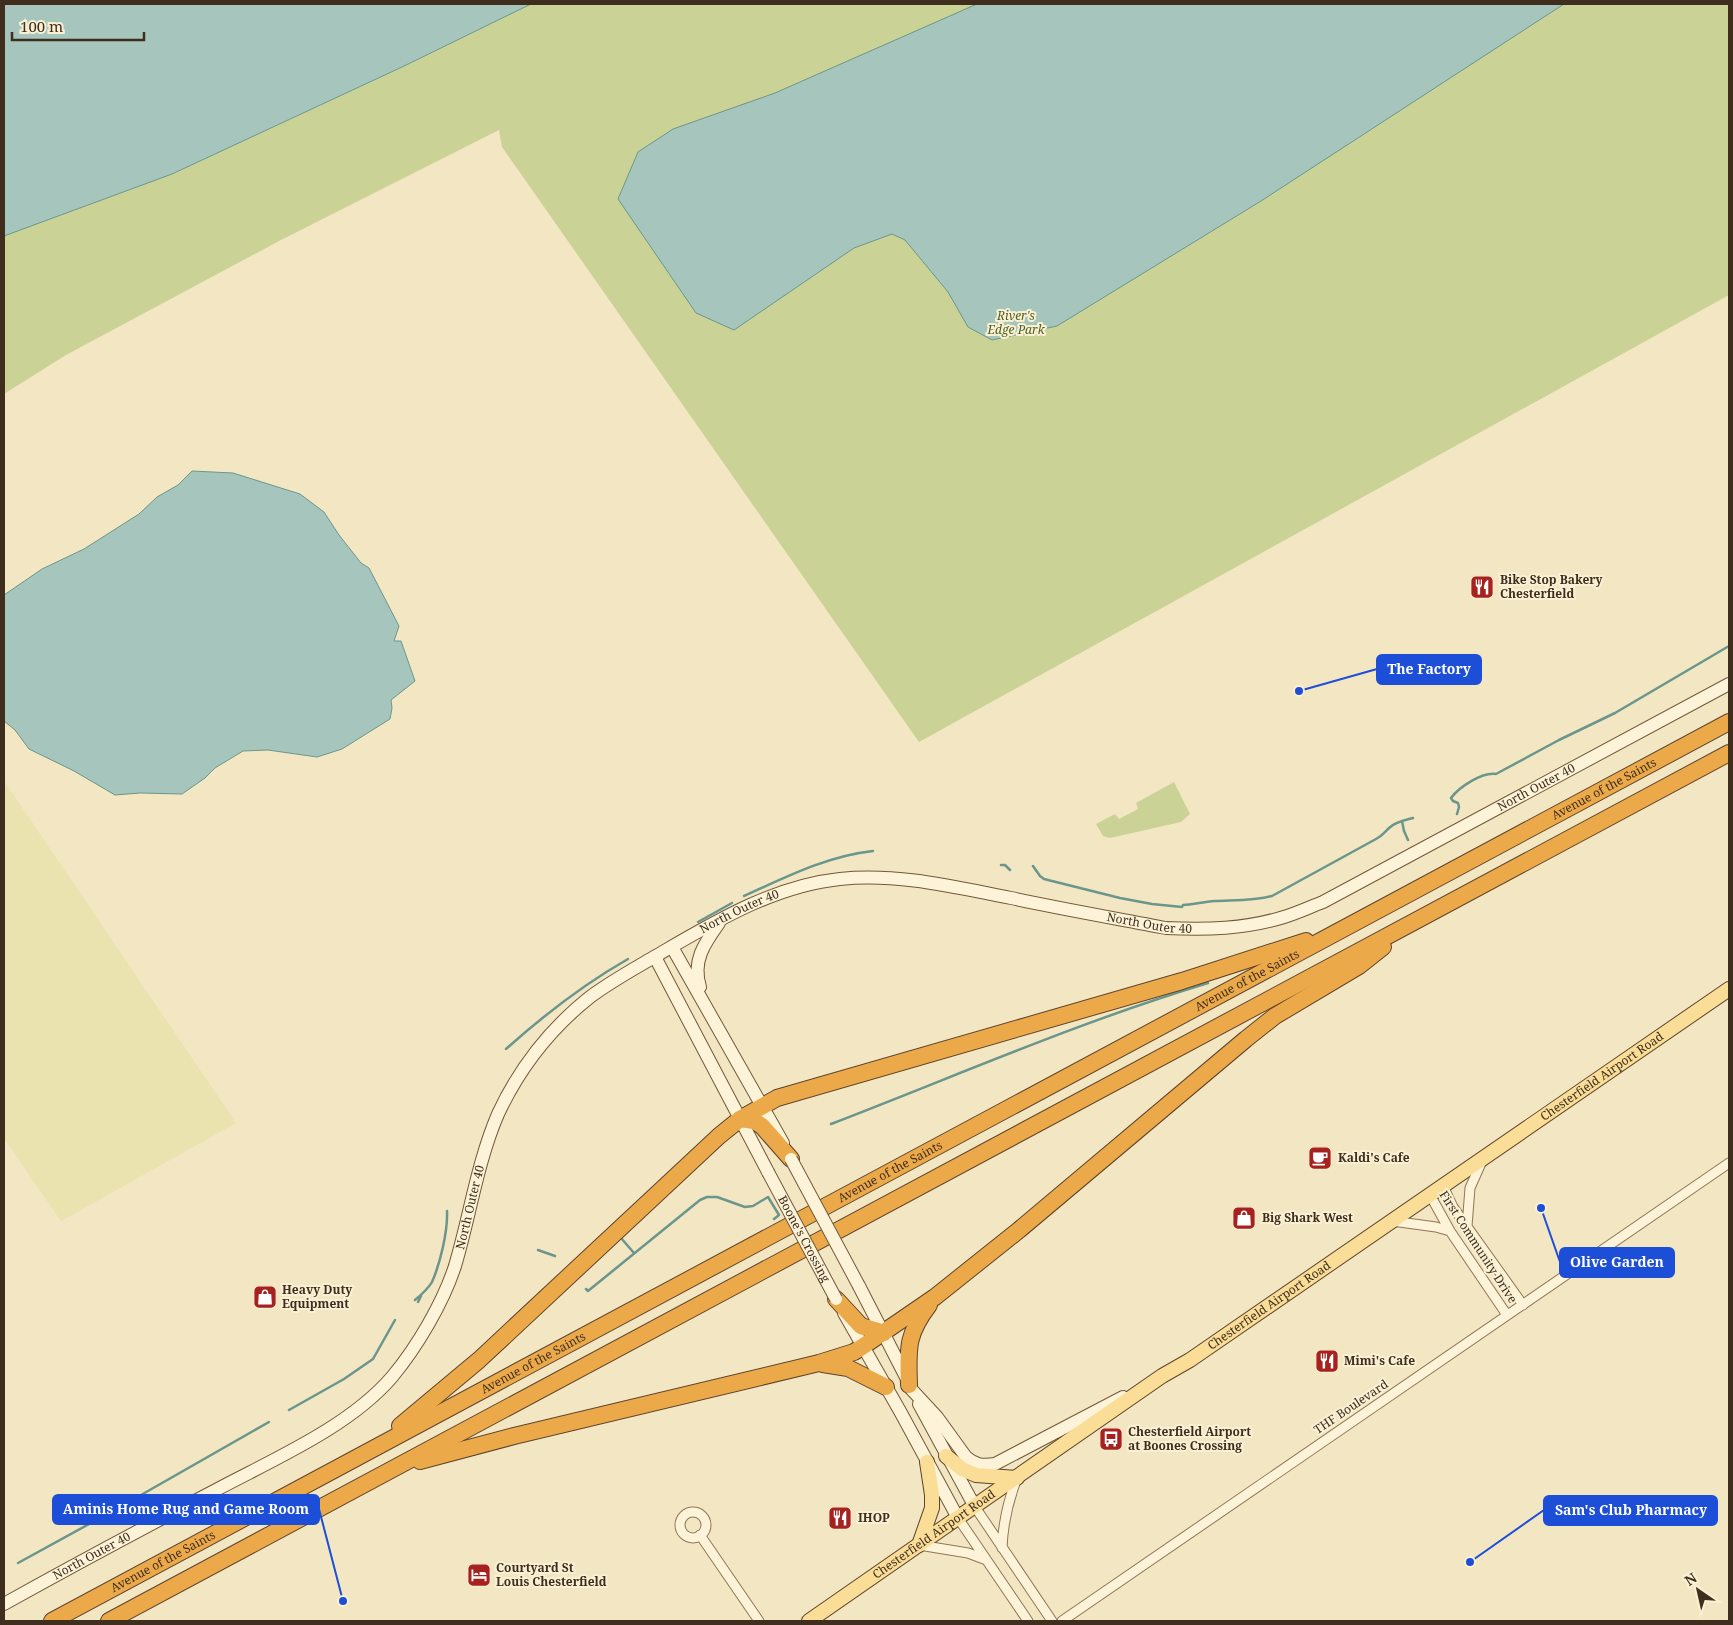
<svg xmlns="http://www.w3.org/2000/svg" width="1733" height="1625" font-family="'Noto Serif',serif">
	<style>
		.farmland { fill: #eae2af }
		.green { fill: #cad395 }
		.water { fill: #a6c6bd; stroke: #6b968c }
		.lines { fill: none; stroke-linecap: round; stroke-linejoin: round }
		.stream { stroke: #6b968c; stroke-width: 2.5 }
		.street-casing { stroke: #907757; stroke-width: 11 }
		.secondary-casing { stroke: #72583a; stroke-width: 14 }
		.primary-casing { stroke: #5e442c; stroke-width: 16 }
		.highway-casing { stroke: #5e442c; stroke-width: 18 }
		.street { stroke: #fdf3d8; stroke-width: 9 }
		.secondary { stroke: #fdf3d8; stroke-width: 12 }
		.primary { stroke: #fade97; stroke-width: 14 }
		.highway { stroke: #eca94a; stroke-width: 16 }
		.secondary-bridge-casing { stroke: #72583a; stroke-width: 14; stroke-linecap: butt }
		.secondary-bridge { stroke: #fdf3d8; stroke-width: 12 }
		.labels { text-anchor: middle; stroke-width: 4; stroke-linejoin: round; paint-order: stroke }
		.park-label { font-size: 12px; font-style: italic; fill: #4d5e21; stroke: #faf0d4 }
		.poi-label { font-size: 12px; font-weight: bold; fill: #3f2e1d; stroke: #faf0d4; text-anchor: start }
		.street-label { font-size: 12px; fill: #3f2e1d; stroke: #faf0d4 }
		.leader { fill: none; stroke: #1d4ed8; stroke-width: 2 }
		.callout-dot { fill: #1d4ed8; stroke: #faf0d4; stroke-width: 2 }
		.callout { fill: #1d4ed8; stroke: #1d4ed8; stroke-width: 2 }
		.callout-label { font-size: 14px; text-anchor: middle; font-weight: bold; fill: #fff }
	</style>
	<rect width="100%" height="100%" fill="#f3e6c3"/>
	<!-- farmland -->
	<path class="farmland" d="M 4,781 L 236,1123 L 61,1221 L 4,1138 Z"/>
	<!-- green -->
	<path class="green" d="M 531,4 L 1729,4 L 1729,295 L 919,742 L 502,147 L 499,130 L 279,241 L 66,355 L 4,394 L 4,236 L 172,174 L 402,67 Z
		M 1174,782 L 1190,814 L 1181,822 L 1110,838 L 1103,836 L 1096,824 L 1115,814 L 1119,819 L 1138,809 L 1136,803 Z"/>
	<!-- water -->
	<path class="water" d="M 4,4 L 531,4 L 402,67 L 172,174 L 4,236 Z
		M 977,4 L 1564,4 L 1261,201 L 1057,326 L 992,340 L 968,327 L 948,292 L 905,240 L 892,234 L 854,248 L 734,330 L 696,313 L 618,199 L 638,152 L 673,129 L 775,93 Z
		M 192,471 L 233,473 L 300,494 L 324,512 L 339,535 L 361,563 L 369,568 L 399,626 L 394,641 L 401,641 L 415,681 L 391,700 L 392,708 L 390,719 L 342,749 L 317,757 L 268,750 L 243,751 L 215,768 L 205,778 L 182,794 L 140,793 L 115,795 L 74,771 L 29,749 L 15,730 L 4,721 L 4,595 L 42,569 L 84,549 L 139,514 L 157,497 L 178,485 Z"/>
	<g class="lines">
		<!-- stream -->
		<path class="stream" d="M 1457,814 L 1459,807 L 1458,803 L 1453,801 L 1451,798 C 1459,787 1482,772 1496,774 L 1559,740 L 1615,713 L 1729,646
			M 1402,821 L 1404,831 L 1408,840
			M 1001,865 L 1005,865 L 1010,870
			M 1033,866 L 1040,876 L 1044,879 L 1120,898 L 1152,904 L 1182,907 L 1183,905 C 1193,904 1204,902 1215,901 C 1234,900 1253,901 1272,896 L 1376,839 C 1382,836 1385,832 1389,828 C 1395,822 1405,820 1413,818
			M 744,896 C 786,877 827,856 873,851
			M 698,922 L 732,903
			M 506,1049 C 544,1015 584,984 628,959
			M 831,1124 C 956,1076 1079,1022 1208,983
			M 621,1238 L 634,1253
			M 538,1250 L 555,1256
			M 586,1289 L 588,1291 L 700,1200 L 707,1197 L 717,1197 L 745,1207 L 753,1206 L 768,1197 L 779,1215 L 774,1219
			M 415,1300 C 421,1295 428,1289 432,1282 C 440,1264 448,1231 447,1211
			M 418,1302 L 421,1296
			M 289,1410 L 344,1379 L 373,1359 L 395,1320
			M 127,1503 L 269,1422
			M 18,1563 L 111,1512"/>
		<!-- street casing -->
		<g class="street-casing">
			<path id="street" d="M 1443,1186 L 1453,1207 L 1523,1305
				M 1429,1193 L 1450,1231 L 1507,1315
				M 1392,1221 L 1436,1227 L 1450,1231
				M 1467,1226 L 1470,1188 L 1482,1161
				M 975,1507 L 1052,1621
				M680 1525a13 13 0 1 1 26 0a13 13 0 1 1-26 0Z
				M 958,1518 L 1028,1621
				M 700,1535 L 759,1621
				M 919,1545 L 968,1553 L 984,1559
				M 1002,1548 C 1003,1523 1008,1501 1017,1478
				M 1062,1621 L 1729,1163"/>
		</g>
		<!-- secondary casing -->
		<g class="secondary-casing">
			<g id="secondary">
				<path d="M 672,947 L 783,1143"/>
				<path d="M 655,957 L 768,1172"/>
				<path d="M 700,987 C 692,961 704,944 719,923"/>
				<path d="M 859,1286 L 908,1381"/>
				<path d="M 844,1313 L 901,1413 L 958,1518"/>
				<path d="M 912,1390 L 937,1417 L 966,1457 C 975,1465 983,1466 995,1464 L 1123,1397"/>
				<path d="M 919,1404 L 975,1507"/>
				<path id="s1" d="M 4,1604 C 74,1565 145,1527 216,1490 C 274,1459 349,1427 392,1377 C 417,1347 443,1303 455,1266 C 470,1216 477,1163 498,1114 C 519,1069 551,1028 590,997 C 610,982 632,970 654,957 C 711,924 772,886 840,879 C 898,873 954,887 1011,898 C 1062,909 1114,918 1166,928 C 1206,930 1245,929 1284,917 C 1297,913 1310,907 1323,902 L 1729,684"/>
			</g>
		</g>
		<!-- primary casing -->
		<g class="primary-casing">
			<g id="primary">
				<path d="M 946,1456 L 962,1469 L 976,1475 L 1017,1478"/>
				<path d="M 919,1545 L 932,1508 L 932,1495 L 927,1462"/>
				<path id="s2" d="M 809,1621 L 1162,1376 L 1190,1360 L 1729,989"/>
			</g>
		</g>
		<!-- highway casing -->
		<g class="highway-casing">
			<g id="highway">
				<path d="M 740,1119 L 754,1121 L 762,1126 L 791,1159"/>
				<path d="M 836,1299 L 861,1326 L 884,1333"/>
				<path d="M 823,1364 L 848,1368 L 886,1387"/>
				<path d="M 909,1385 C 908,1349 906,1335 929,1305"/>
				<path d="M 400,1426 L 479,1360 L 719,1136 L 740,1119 L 777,1098 L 1182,981 L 1306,941"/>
				<path d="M 420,1461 L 514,1436 L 819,1363 L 854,1352 L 862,1347 L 935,1297 L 1019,1230 L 1246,1039 L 1275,1016 L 1359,966 L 1383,947"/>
				<path id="s3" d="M 52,1621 L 1729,722"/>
				<path d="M 109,1621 L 1729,753"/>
			</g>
		</g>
		<!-- street -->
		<use href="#street" class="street"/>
		<!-- secondary -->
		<use href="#secondary" class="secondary"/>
		<!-- primary -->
		<use href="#primary" class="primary"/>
		<!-- highway -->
		<use href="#highway" class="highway"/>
		<!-- secondary-bridge casing -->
		<g class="secondary-bridge-casing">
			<g id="secondary-bridge">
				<path d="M 791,1159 L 859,1286"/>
				<path id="s4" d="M 768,1172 L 836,1299"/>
			</g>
		</g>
		<!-- secondary-bridge -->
		<use href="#secondary-bridge" class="secondary-bridge"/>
	</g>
	<!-- icons -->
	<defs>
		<g id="restaurant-square" transform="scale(1.25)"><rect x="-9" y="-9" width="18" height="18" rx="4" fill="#a7221f" stroke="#faf0d4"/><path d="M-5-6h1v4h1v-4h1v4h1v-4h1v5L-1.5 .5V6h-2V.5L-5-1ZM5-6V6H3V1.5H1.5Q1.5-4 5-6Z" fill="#fff"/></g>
		<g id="cafe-square" transform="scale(1.25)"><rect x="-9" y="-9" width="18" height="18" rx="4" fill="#a7221f" stroke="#faf0d4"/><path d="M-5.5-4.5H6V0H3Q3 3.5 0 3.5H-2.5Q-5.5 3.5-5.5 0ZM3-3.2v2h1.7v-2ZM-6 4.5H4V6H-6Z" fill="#fff"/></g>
		<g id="shop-square" transform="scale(1.25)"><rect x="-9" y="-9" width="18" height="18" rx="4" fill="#a7221f" stroke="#faf0d4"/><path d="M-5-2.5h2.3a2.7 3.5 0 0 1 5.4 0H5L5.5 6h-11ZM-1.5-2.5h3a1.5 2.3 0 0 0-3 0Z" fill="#fff"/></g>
		<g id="bus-square" transform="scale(1.25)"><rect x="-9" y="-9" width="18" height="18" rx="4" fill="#a7221f" stroke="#faf0d4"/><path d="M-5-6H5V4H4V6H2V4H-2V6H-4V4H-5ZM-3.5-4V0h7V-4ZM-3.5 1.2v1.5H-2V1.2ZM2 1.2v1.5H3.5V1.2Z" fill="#fff"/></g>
		<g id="hotel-square" transform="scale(1.25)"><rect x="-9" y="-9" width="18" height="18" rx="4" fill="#a7221f" stroke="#faf0d4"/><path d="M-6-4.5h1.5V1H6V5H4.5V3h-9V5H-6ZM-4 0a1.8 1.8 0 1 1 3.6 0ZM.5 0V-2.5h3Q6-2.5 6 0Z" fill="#fff"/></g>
	</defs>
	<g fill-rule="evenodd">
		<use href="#restaurant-square" x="1482" y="587"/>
		<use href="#cafe-square" x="1320" y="1158"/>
		<use href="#shop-square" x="1244" y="1218"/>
		<use href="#shop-square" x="265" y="1297"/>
		<use href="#restaurant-square" x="1327" y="1361"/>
		<use href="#bus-square" x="1111" y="1439"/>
		<use href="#restaurant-square" x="840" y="1518"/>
		<use href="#hotel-square" x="479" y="1575"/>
	</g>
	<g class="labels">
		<!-- park labels -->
		<g class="park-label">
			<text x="1016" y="320">River's<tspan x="1016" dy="14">Edge Park</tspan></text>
		</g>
		<!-- poi labels -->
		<g class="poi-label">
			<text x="1500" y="584">Bike Stop Bakery<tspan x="1500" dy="14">Chesterfield</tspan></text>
			<text x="1338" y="1162">Kaldi's Cafe</text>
			<text x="1262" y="1222">Big Shark West</text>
			<text x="282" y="1294">Heavy Duty<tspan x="282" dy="14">Equipment</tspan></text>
			<text x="1344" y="1365">Mimi's Cafe</text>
			<text x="1128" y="1436">Chesterfield Airport<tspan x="1128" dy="14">at Boones Crossing</tspan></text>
			<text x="858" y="1522">IHOP</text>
			<text x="496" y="1572">Courtyard St<tspan x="496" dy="14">Louis Chesterfield</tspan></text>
		</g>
		<!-- street labels -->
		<g class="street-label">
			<text dy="4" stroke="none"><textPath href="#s1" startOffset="1900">North Outer 40</textPath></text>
			<text dy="4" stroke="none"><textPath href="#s3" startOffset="1761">Avenue of the Saints</textPath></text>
			<text dy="4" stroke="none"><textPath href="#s1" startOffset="1060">North Outer 40</textPath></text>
			<text dy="4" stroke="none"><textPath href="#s1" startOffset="1480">North Outer 40</textPath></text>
			<text dy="4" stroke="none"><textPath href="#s3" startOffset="1356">Avenue of the Saints</textPath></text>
			<text dy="4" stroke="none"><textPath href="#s2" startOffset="962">Chesterfield Airport Road</textPath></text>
			<text dy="4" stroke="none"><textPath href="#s3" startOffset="951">Avenue of the Saints</textPath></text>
			<text dy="4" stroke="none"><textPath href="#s1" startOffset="640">North Outer 40</textPath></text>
			<text dy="4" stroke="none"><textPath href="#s4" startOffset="76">Boone's Crossing</textPath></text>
			<text transform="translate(1478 1247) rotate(57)" y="4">First Community Drive</text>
			<text dy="4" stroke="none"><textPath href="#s2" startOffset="558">Chesterfield Airport Road</textPath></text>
			<text dy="4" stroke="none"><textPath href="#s3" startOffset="546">Avenue of the Saints</textPath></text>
			<text transform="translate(1351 1407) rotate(-34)" y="4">THF Boulevard</text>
			<text dy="4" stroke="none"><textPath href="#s2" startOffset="152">Chesterfield Airport Road</textPath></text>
			<text dy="4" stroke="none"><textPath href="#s1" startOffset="100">North Outer 40</textPath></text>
			<text dy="4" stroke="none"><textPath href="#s3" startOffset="126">Avenue of the Saints</textPath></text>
		</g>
	</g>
	<!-- callouts -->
	<path class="leader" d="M1299 691L1377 669M1541 1208L1560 1262M343 1601L319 1509M1470 1562L1544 1510"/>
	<g class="callout-dot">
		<circle cx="1299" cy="691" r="5"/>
		<circle cx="1541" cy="1208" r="5"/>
		<circle cx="343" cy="1601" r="5"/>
		<circle cx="1470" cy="1562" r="5"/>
	</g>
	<g class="callout">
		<rect x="1377" y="655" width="104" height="29" rx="5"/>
		<rect x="1560" y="1248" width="114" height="29" rx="5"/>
		<rect x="53" y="1495" width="266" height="29" rx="5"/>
		<rect x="1544" y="1496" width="173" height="29" rx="5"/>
	</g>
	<g class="callout-label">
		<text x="1429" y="674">The Factory</text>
		<text x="1617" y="1267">Olive Garden</text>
		<text x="186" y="1514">Aminis Home Rug and Game Room</text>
		<text x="1631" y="1515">Sam's Club Pharmacy</text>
	</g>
	<!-- border -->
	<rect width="1733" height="1625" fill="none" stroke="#3f2e1d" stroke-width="10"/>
	<!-- north arrow -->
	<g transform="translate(1698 1590) rotate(326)" stroke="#faf0d4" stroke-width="4" paint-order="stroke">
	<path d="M0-4L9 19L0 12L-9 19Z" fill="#3f2e1d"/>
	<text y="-8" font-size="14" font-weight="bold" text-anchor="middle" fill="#3f2e1d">N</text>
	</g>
	<!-- scale -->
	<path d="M12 32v8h132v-8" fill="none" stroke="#3f2e1d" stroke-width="2.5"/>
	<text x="20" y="32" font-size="15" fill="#3f2e1d" stroke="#faf0d4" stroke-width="4" paint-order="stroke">100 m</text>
</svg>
